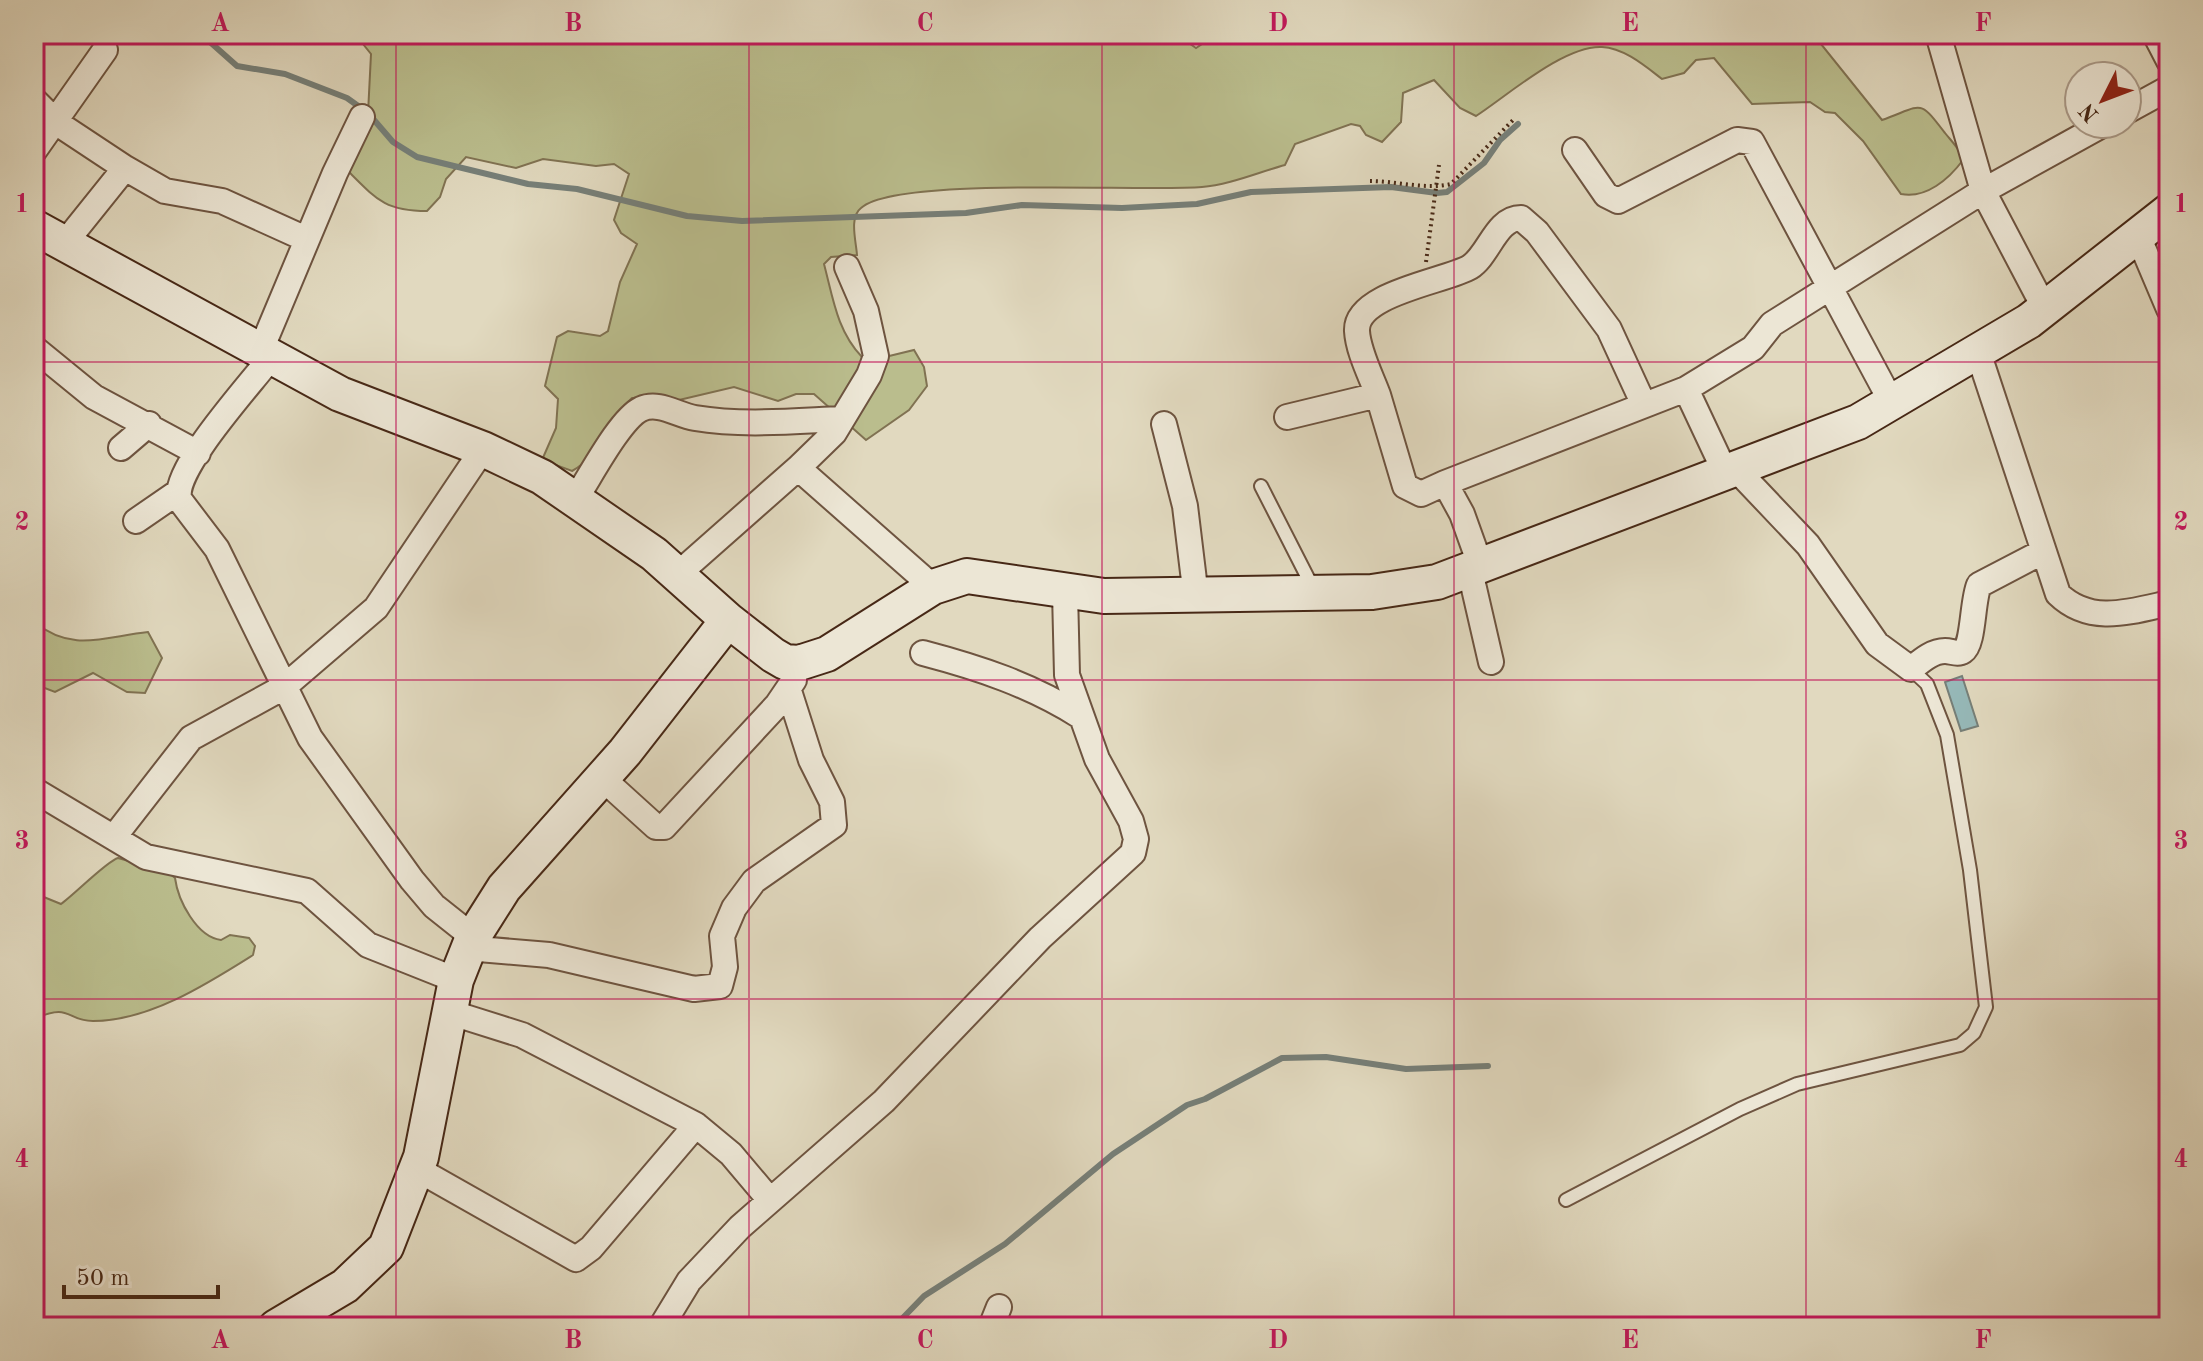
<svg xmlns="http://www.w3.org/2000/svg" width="2203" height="1361" font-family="'Old Standard TT',serif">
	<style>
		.green { fill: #babd8d; stroke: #807252; stroke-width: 2 }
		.water { fill: #96b9b9; stroke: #767f78; stroke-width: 2 }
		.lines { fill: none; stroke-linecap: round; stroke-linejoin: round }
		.stream { stroke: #767f78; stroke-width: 6 }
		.lane-casing { stroke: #6e5440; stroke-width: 16 }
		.street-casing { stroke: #6e5440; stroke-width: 28 }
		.secondary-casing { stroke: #472816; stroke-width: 38 }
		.path { stroke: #472816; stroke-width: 4; stroke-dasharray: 2 4; stroke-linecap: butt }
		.lane { stroke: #ece6d5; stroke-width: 12 }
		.street { stroke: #ece6d5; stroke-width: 24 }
		.secondary { stroke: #ece6d5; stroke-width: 34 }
		.grid { fill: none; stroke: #c2185b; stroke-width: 2; stroke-opacity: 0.55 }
		.neatline { fill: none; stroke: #c2185b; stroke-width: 3 }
		.grid-label { font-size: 26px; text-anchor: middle; font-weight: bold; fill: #c2185b }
	</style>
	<rect width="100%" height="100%" fill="#e1d9bf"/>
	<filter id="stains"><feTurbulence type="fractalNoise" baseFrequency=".0025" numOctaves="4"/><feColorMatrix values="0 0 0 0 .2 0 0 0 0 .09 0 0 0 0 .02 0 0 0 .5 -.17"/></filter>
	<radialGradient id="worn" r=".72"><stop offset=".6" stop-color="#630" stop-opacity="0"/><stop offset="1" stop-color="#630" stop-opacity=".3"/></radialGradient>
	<!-- green -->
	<path class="green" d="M 355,34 L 1176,34 L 1196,48 L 1217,34 L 1813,34 L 1882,120 C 1924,105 1918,98 1945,133 C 1953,143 1959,148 1963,160 C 1949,179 1926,199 1901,194 L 1863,141 L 1835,113 L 1825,112 L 1810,102 L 1752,104 L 1714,58 L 1696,60 L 1684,73 L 1662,79 C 1645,66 1624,48 1602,47 C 1564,45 1507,96 1476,116 L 1460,108 L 1434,80 L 1403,93 L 1401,122 L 1382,142 L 1366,135 L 1360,126 L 1351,124 L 1295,144 L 1285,165 C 1259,172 1229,185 1202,187 C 1142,192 897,176 861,208 C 849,217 856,241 857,255 L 831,257 L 824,264 C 833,298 837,331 862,357 L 881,358 L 914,350 L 924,367 L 927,386 L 909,410 L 866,440 L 814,394 L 796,394 L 778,401 L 734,387 L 679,400 L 632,398 C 607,419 603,454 572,471 L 542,460 L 556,428 L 558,399 L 545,386 L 557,337 L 568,331 L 600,336 L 608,331 L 620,282 L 637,244 L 621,233 L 614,220 L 629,174 L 614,164 L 596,166 L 543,159 L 516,168 L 466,157 L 446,179 L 440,197 L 427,211 C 386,211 377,200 349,172 L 367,133 L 371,54 Z
		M 34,622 C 73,653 103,637 148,632 L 162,658 L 145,693 L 127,692 L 93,673 L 55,692 L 34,684 Z
		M 118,858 L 168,872 L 175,878 C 178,901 197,937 221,940 L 230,935 L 249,938 L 255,946 L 253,955 C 207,984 149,1021 93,1021 C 65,1021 72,1002 34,1019 L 34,893 L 61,904 C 75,894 107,861 118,858 Z"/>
	<!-- water -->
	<path class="water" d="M 1962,676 L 1978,726 L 1961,731 L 1945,682 Z"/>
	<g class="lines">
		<!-- stream -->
		<path class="stream" d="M 201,34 L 237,66 L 285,74 L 347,98 L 368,113 L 393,142 L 417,157 L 528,184 L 577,189 L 687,216 L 742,221 L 966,213 L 1022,205 L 1122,208 L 1197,204 L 1251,192 L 1391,187 L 1437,193 L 1447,192 L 1484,163 L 1500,140 L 1518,124
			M 894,1327 L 924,1296 L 1005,1244 L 1113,1154 L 1187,1105 L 1205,1099 L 1282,1058 L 1326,1057 L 1406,1069 L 1488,1066"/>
		<!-- lane casing -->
		<g class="lane-casing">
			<path id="lane" d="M 1261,486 L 1313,588
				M 1566,1200 L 1740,1109 L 1797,1084 L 1960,1045 L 1974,1033 L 1986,1007 L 1970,870 L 1947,735 L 1927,684 L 1911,669"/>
		</g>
		<!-- street casing -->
		<g class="street-casing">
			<path id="street" d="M 1938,34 L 1983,191 L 2045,309
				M 2155,34 L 2169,61
				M 34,100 L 57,123 L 125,168
				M 2127,111 L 2169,88
				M 1575,150 L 1606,195 L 1618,201 L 1737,140 L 1752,142 L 1892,403
				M 34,151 L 105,50
				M 2138,236 L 2169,309
				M 64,244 L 125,168 L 165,191 L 222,201 L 306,239
				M 34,348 L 94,397 L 198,453
				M 260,352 L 335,173 L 362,117
				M 1978,352 L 2058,594 C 2090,625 2129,612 2169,603
				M 271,357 C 251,384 173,468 179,499 L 217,549 L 310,738 L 412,880 L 434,906 L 473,937
				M 1686,389 L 1725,472
				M 1378,395 C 1371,376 1358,351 1357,331 C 1355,293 1447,281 1470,267 C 1489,255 1496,218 1521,218 L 1537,232 L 1609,329 L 1644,405
				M 1287,417 L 1378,395 L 1405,486 L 1421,494 L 1445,483 L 1462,514 L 1481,567
				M 1164,424 L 1185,506 L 1196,597
				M 121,448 L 149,424
				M 798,468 L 834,433 L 869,375 L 876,356 L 866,311 L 847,267
				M 1735,468 L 1808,545 L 1877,644 L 1911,669 C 1921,661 1932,651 1945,651 C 1952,651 1957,655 1963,651 C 1974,644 1972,601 1979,585 L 2042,552
				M 1445,483 L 1686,389 L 1753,348 L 1772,324 L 1983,191 L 2104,124
				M 576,498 C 590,477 620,419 641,409 C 659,401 677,415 695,418 C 743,426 794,421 842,419
				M 136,521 L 178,492
				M 1470,571 L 1491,662
				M 678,574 L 798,468 L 933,587
				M 923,653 C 980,668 1031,685 1080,716
				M 602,778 L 656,827 L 664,827 L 777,705 L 794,680
				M 34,790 L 146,857 L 307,891 L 368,945 L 456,980
				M 114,837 L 191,738 L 284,687 L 376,608 L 483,449
				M 467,948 L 549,955 L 694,989 L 720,986 L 725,967 L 722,936 L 734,908 L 754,881 L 834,825 L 832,802 L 811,760 L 789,691
				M 449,1012 L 522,1035 L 696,1125 L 731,1154 L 769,1199
				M 417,1169 L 576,1259 L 591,1248 L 696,1125
				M 661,1327 L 689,1281 L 740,1227 L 884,1101 L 1040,938 L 1133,853 L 1136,839 L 1131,821 L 1097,759 L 1067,675 L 1065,592
				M 991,1327 L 999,1307"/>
		</g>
		<!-- secondary casing -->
		<g class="secondary-casing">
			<path id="secondary" d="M 34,227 L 340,394 L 483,449 L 542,477 L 654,554 L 728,620
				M 276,1327 L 345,1286 L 386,1247 L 421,1157 L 456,980 L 473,937 L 504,888 L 625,752 L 728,620 L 773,655 L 785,662 L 799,663 L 827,654 L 933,587 L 967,576 L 1104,596 L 1372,592 L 1437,582 L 1858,422 L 2029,321 L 2169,211"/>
		</g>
		<!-- path -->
		<path class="path" d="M 1370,181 C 1396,181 1426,190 1451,184 L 1513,120
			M 1426,262 L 1439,165"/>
		<!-- lane -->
		<use href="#lane" class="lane"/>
		<!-- street -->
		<use href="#street" class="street"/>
		<!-- secondary -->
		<use href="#secondary" class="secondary"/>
	</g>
	<!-- grid -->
	<path class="grid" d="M 396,34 L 396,1327M 749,34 L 749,1327M 1102,34 L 1102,1327M 1454,34 L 1454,1327M 1806,34 L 1806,1327M 34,362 L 2169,362M 34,680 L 2169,680M 34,999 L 2169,999"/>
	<!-- margin -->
	<rect width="2203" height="1361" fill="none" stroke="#e1d9bf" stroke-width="88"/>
	<!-- north arrow -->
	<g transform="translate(2103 100) rotate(228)"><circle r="38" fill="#ece6d5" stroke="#aa9a89" stroke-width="2"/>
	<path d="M0-6L14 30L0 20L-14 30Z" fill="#8f2418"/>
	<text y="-12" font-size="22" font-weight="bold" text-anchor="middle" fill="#472816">N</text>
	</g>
	<!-- scale -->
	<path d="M64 1285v12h154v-12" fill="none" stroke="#472816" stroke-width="4"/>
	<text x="76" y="1285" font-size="24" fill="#472816" stroke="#ece6d5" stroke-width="6" paint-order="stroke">50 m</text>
	<rect x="44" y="44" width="2115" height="1273" class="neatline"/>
	<g class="grid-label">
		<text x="220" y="31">A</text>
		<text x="573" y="31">B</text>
		<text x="925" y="31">C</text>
		<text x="1278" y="31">D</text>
		<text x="1630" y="31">E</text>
		<text x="1983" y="31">F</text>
		<text x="22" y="212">1</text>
		<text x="2181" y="212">1</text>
		<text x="22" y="530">2</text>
		<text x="2181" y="530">2</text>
		<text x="22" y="849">3</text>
		<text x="2181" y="849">3</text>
		<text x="22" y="1167">4</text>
		<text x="2181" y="1167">4</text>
		<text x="220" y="1348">A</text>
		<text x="573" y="1348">B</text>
		<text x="925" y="1348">C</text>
		<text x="1278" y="1348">D</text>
		<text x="1630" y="1348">E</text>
		<text x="1983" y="1348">F</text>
	</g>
	<rect width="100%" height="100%" filter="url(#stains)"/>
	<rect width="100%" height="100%" fill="url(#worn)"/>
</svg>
